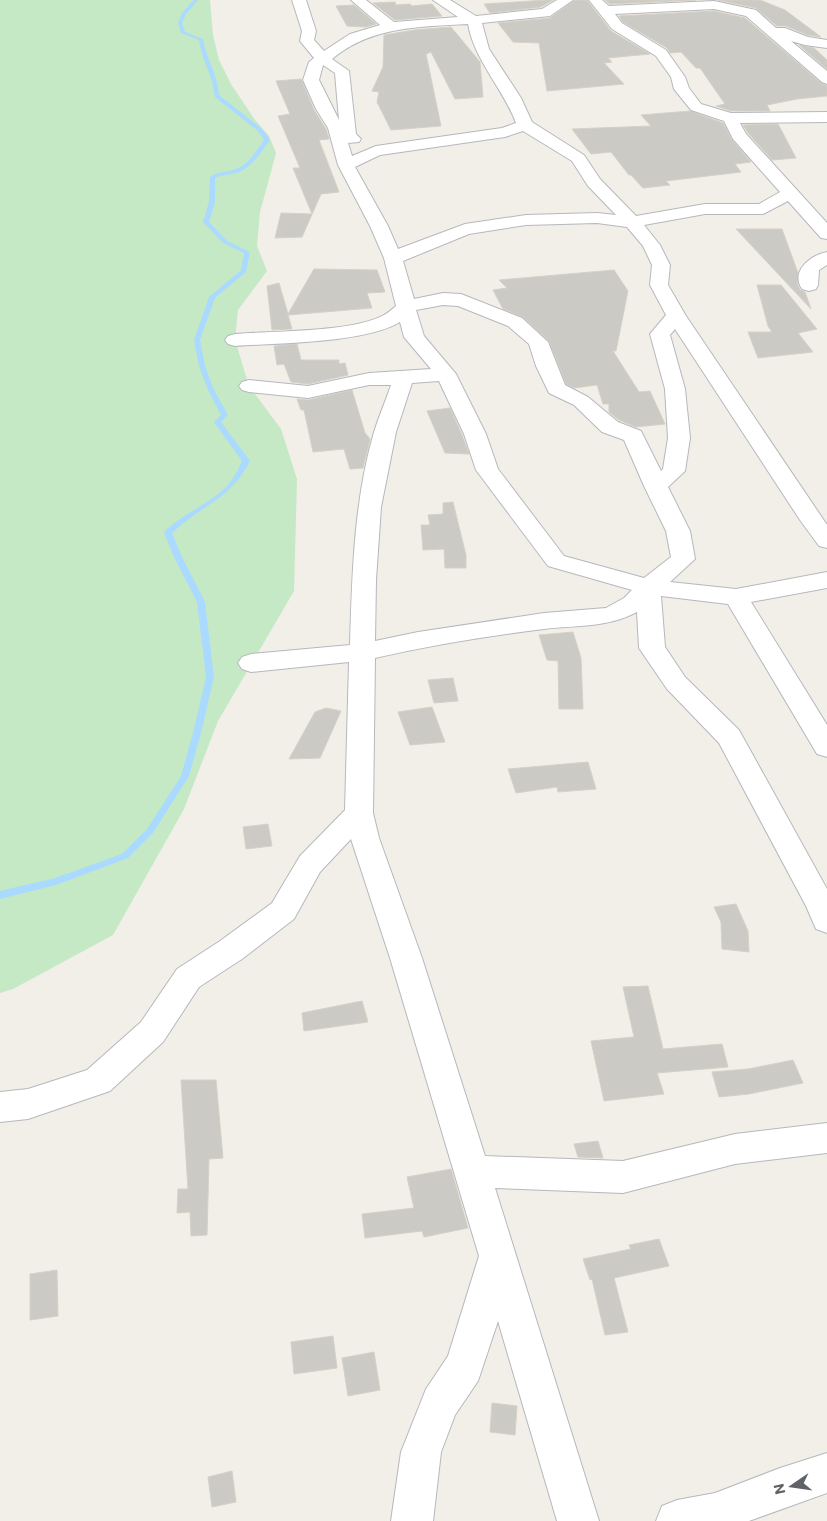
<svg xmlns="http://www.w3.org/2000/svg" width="827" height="1521" font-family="Commissioner,sans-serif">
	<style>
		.green { fill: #c5e8c5 }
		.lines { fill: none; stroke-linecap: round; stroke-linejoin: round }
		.stream { fill: #aadaff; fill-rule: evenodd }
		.building { fill: #cccac5; stroke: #d6d1c6 }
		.minor-casing { stroke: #b5b8bc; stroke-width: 2 }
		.minor { fill: #fff; fill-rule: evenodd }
	</style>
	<rect width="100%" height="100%" fill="#f1efe8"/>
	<!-- green -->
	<path class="green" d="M 0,0 L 210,0 L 213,35 L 219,60 L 231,84 L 255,120 L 269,136 L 276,153 L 260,212 L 257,246 L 267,271 L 238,310 L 235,340 L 249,386 L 281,429 L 297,479 L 294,591 L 218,721 L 184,809 L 113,935 L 13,989 L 0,993 Z"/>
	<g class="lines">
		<!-- stream -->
		<path class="stream" d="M 194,0 L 198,0 L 186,14 L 182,23 L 185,32 L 203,39 C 206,59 218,75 219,95 L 262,129 L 270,140 C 261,152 253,166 239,172 C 231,175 223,174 215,178 L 215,202 L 209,222 L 227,241 L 250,252 L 246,272 L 215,298 L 200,340 L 205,366 L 214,390 L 228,415 L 221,422 L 250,461 C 236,488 221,497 197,513 C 188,519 180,526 172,533 L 182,557 L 205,602 L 214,677 L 201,733 L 189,776 L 153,833 L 128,858 L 56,885 L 0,899 L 0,891 L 55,878 L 122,854 L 147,829 L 181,776 L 193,733 L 206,677 L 197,602 L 174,557 L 164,532 C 183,513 210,504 228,485 C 234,478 238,470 242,461 L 214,422 L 221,415 L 208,390 L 199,366 L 194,340 L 209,297 L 241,270 L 244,253 L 223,243 L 203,222 L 209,202 L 210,177 C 217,172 225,172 233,170 C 248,166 256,151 264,140 L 258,131 L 215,97 L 212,81 L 202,54 L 199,40 L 181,33 L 178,23 L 182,13 Z"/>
	</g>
	<!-- building -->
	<path class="building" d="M 547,0 L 553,0 L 541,7 L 490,13 L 484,4 Z
		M 575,0 L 587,0 L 611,31 L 650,54 L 608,58 L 612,62 L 604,63 L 624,84 L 547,91 L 539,43 L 513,42 L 498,23 L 550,18 Z
		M 605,0 L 696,0 L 610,4 Z
		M 718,0 L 760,0 L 785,10 L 821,37 L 808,35 L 786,26 L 777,26 L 756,8 Z
		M 395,2 L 396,5 L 410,4 L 412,6 L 432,4 L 442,16 L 395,20 L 373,3 Z
		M 354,5 L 376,24 L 366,27 L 347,26 L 336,6 Z
		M 714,11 L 745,18 L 821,83 L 827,86 L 827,96 L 797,99 L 767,105 L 770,111 L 731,111 L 716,106 L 725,104 L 700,68 L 696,68 L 681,52 L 670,53 L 667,48 L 623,22 L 619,16 Z
		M 451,27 L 480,62 L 483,97 L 455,99 L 431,52 L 426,54 L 441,126 L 391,130 L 377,102 L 379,92 L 372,91 L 383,67 L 384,35 L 414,30 Z
		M 799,45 L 814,48 L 827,60 L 827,69 Z
		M 301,79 L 314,110 L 326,129 L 329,139 L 319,140 L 339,192 L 321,194 L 302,237 L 275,238 L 281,213 L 312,214 L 293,168 L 300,168 L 278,116 L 290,114 L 276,81 Z
		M 690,111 L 723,123 L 732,140 L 751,162 L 735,164 L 741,172 L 666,181 L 670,185 L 643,188 L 631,175 L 629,175 L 611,152 L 591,154 L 572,129 L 651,126 L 641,115 Z
		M 778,124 L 796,158 L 772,160 L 748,133 L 743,125 Z
		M 736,229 L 782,229 L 798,273 L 797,283 L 800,290 L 805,292 L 811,309 Z
		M 314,269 L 377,270 L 385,292 L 367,293 L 372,308 L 288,315 L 292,329 L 272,330 L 267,286 L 279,283 L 288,314 Z
		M 614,270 L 628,291 L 616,351 L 613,351 L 639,392 L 650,391 L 665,424 L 636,427 L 619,420 L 609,412 L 609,404 L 603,404 L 597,385 L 574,388 L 566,384 L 549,341 L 523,317 L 503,309 L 493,290 L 507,288 L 499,280 Z
		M 757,285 L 781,285 L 817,329 L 798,333 L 813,352 L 758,358 L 748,332 L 772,332 L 768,326 Z
		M 297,344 L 301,360 L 339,360 L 339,364 L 345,363 L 348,375 L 308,384 L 291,382 L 284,364 L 277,365 L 274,346 Z
		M 352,390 L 365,433 L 370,439 L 363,468 L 350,469 L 344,449 L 313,452 L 304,410 L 301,410 L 297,399 L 308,400 Z
		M 450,408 L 462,435 L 469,454 L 445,453 L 427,411 Z
		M 453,502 L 466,555 L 466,568 L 445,568 L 444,549 L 423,550 L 421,525 L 430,525 L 428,515 L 443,514 L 443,503 Z
		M 573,632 L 581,658 L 583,709 L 559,709 L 558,661 L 547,660 L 539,635 Z
		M 453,678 L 458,701 L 434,703 L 428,680 Z
		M 432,707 L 445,742 L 410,745 L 398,712 Z
		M 326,708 L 341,711 L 320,758 L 289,759 L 315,712 Z
		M 588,762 L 596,789 L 558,792 L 557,787 L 516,793 L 508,769 Z
		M 268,824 L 272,846 L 246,849 L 243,827 Z
		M 736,904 L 748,931 L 749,952 L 722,949 L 721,922 L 714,907 Z
		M 648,986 L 663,1049 L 722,1044 L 728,1067 L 657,1073 L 664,1094 L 604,1101 L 591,1041 L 634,1037 L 623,987 Z
		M 362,1001 L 368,1022 L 304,1031 L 302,1013 Z
		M 793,1060 L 803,1083 L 749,1094 L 719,1097 L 712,1072 L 748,1069 Z
		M 181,1080 L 216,1080 L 223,1158 L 209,1159 L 207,1235 L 191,1236 L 190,1212 L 177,1213 L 178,1189 L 188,1189 Z
		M 598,1141 L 603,1158 L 578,1157 L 574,1144 Z
		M 451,1169 L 468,1228 L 424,1237 L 422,1231 L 365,1238 L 362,1214 L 414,1208 L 407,1177 Z
		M 659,1239 L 669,1266 L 614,1278 L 628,1332 L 605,1335 L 592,1279 L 590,1280 L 583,1259 L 631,1249 L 629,1245 Z
		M 57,1270 L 58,1316 L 30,1320 L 30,1274 Z
		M 333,1336 L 337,1368 L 294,1374 L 291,1342 Z
		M 374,1352 L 380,1390 L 348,1396 L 342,1358 Z
		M 492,1403 L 517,1406 L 515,1435 L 490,1432 Z
		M 232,1471 L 236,1502 L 212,1507 L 208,1477 Z"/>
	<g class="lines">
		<!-- minor casing -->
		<g class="minor-casing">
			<path id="minor" d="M 292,0 L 306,0 L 316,31 L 314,40 L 324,51 L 350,34 L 380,25 L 351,0 L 366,0 L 394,22 L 458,17 L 433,0 L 450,0 L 476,16 L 542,9 L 557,0 L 573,0 L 550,16 L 482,23 L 489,49 L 521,98 L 532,122 L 584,155 L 600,179 L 636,216 L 705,204 L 759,204 L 780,192 L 733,139 L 724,121 L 691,110 L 674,89 L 671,77 L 656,56 L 612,29 L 589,0 L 602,0 L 609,6 L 714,1 L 756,10 L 776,28 L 785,28 L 808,37 L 827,40 L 827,48 L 805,45 L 791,41 L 827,71 L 827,84 L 822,82 L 746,16 L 714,9 L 615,14 L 622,23 L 666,50 L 685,77 L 689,88 L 701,104 L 731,113 L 827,112 L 827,122 L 740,123 L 746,134 L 827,223 L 827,239 L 821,238 L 788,201 L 763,214 L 705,214 L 644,225 L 660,245 L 670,265 L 668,285 L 686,316 L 827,525 L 827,548 L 819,546 L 800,520 L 675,329 L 670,335 L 685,389 L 690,438 L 685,471 L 668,487 L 690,531 L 695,559 L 670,582 L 736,589 L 827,572 L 827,588 L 751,602 L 827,725 L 827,757 L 817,754 L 728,604 L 661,596 L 665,647 L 685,677 L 739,730 L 827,889 L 827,933 L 816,929 L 806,906 L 719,743 L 667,689 L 639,648 L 637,612 C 606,628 579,625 544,629 C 488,636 431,645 375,658 L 373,813 L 379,838 L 422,958 L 485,1156 L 623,1161 L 735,1134 L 827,1123 L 827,1153 L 735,1164 L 623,1193 L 495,1188 L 599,1521 L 557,1521 L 498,1321 L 478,1381 L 455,1415 L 441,1452 L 433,1521 L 391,1521 L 401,1452 L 426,1389 L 448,1356 L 479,1256 L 390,958 L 351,839 L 320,872 L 294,919 L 242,959 L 199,987 L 163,1042 L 110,1091 L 28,1119 L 0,1122 L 0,1092 L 28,1089 L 87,1070 L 141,1022 L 177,969 L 220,941 L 272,903 L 300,856 L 345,810 L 349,662 L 251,672 L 242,669 L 238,663 L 242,657 L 251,654 L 350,645 C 352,574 354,500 374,432 C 379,416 386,400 391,385 L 369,385 L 308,398 L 249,392 L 242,390 L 239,386 L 242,382 L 249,380 L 308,386 L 369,373 L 431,369 L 404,337 L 400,322 C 365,343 278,343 235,346 L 228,344 L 225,340 L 228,336 L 235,334 C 272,331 354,332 384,315 C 388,313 392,309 396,306 L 384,258 L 370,226 L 338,165 L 328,128 L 316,109 L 303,80 L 309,62 L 314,58 L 300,41 L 302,31 ZM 468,24 C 475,62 503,88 516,123 L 502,128 L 376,146 L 352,156 L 348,143 L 359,142 L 361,139 L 356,134 L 349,71 L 332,59 C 371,26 420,27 468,24 ZM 323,65 L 335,73 L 339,120 L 319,80 ZM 523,131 L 572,161 L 588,186 L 616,215 L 597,213 L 526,215 L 465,224 L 398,249 L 388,226 L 355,167 L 380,155 L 505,137 ZM 597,223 L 627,227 L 643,246 L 652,265 L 650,285 L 666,315 L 650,334 L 665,389 L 668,438 L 663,469 L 661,471 L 641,431 L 618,422 L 588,397 L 565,385 L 548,342 L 522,318 L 461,294 L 443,293 L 414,299 L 403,261 L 469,234 L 526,225 ZM 443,305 L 458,306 L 508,326 L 529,344 L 536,366 L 549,393 L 574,405 L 602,432 L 624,440 L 644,486 L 666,531 L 671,557 L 644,578 L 564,556 L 498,469 L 486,434 L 456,374 L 424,336 L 416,310 ZM 439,381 L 464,434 L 476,470 L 548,566 L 632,590 L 624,598 L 606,608 L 544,613 L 418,632 L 375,641 L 376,580 L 381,507 L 396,432 L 412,383 Z
				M 827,252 L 827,265 L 819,270 L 818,285 L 816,289 L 809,291 L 802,289 C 790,271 811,255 827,252 Z
				M 827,1453 L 827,1493 L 749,1521 L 656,1521 L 662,1506 L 677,1500 L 715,1493 L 780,1468 Z"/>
		</g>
		<!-- minor -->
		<use href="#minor" class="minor"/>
	</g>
	<!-- north arrow -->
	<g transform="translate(792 1486) rotate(257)" stroke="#ffffff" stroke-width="4" paint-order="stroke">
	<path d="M0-4L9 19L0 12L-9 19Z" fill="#5f6368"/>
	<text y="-8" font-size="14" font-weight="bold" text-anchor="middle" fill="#5f6368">N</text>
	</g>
</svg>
